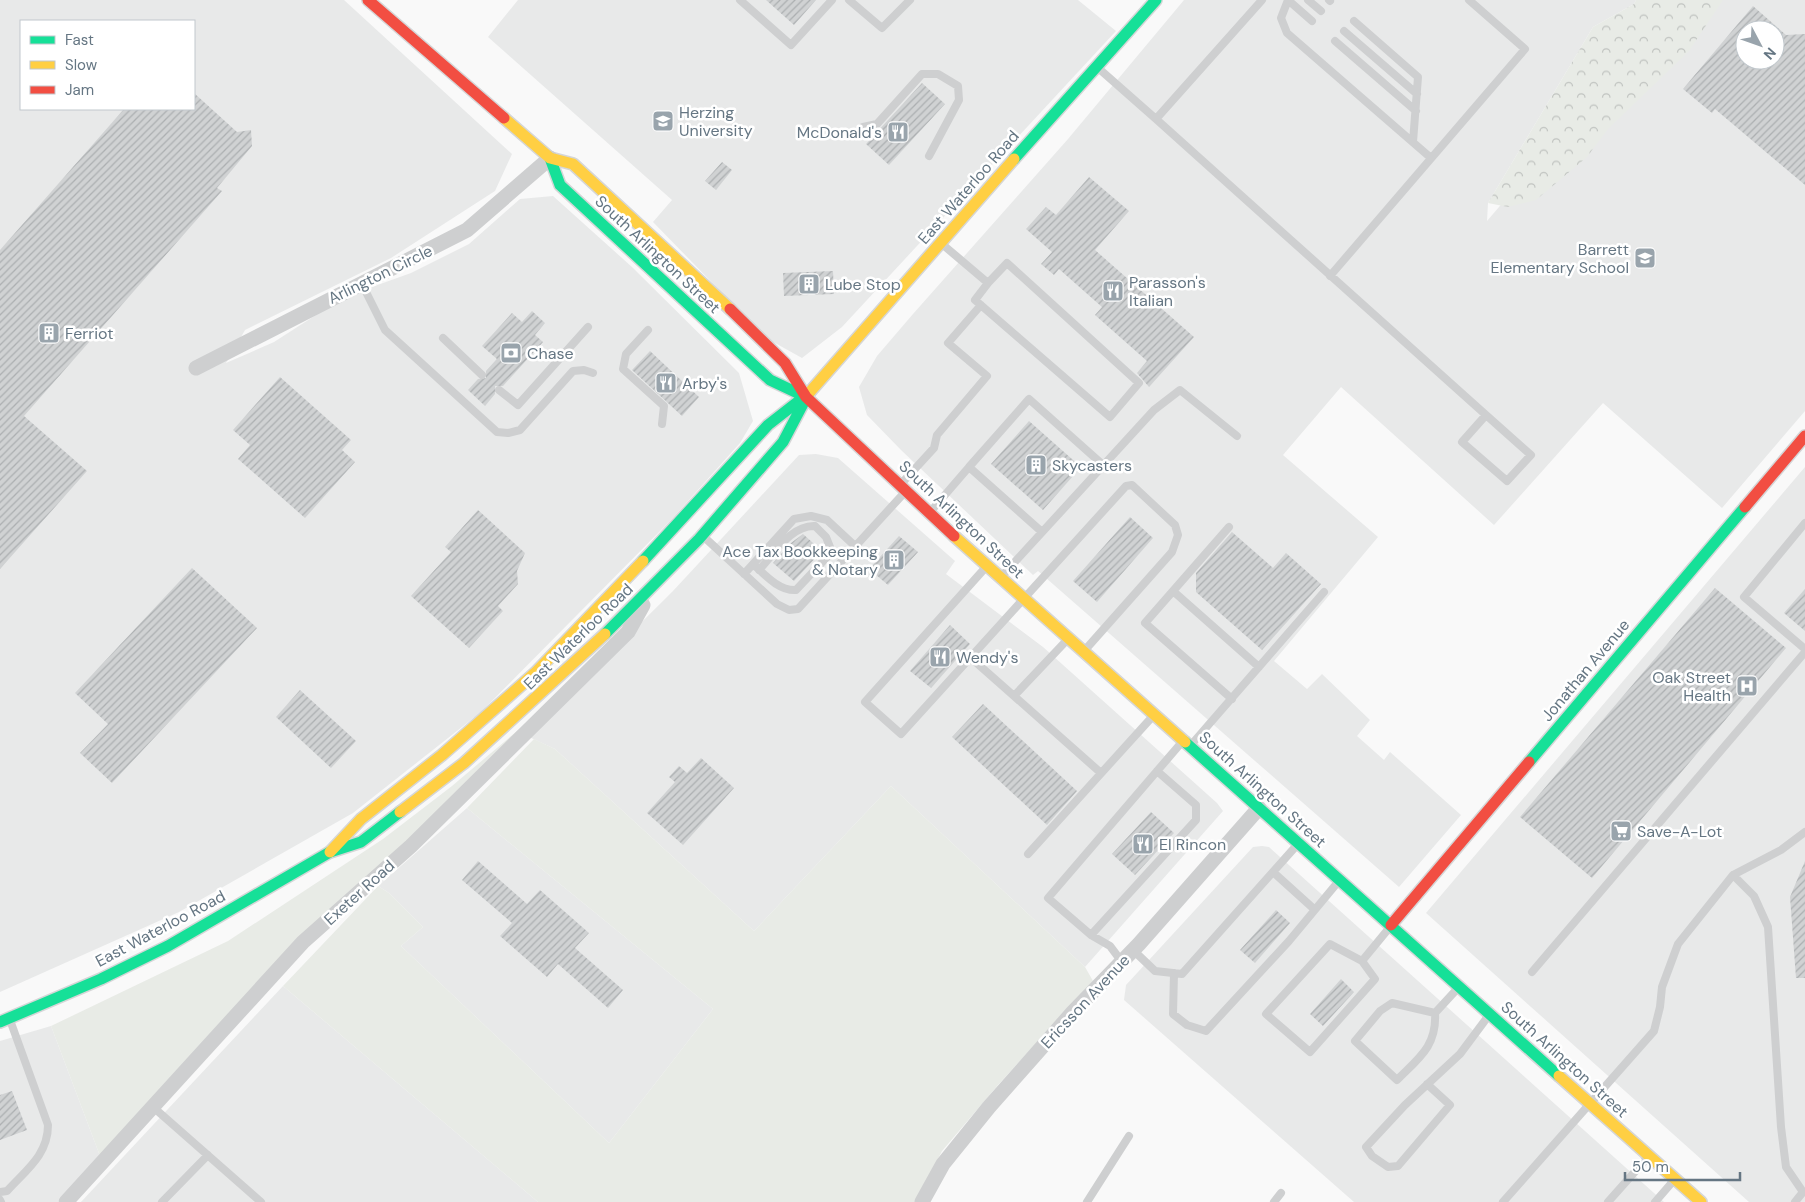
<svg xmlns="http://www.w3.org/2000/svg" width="1805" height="1202" font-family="'DM Sans',sans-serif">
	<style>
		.built { fill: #e8e9e9; fill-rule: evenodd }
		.green { fill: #e8ebe6 }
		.forest { fill: url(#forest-crowns) }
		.building { fill: url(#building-hatch); fill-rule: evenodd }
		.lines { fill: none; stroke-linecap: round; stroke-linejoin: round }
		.fast-casing { stroke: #d5d6d7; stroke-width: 14 }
		.slow-casing { stroke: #d5d6d7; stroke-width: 14 }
		.jam-casing { stroke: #d5d6d7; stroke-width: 14 }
		.lane { stroke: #cecfd0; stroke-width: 8 }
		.street { stroke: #cecfd0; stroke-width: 15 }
		.fast { stroke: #16e098; stroke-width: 11 }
		.slow { stroke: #ffcf43; stroke-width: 11 }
		.jam { stroke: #f24e42; stroke-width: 11 }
		.labels { text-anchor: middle; stroke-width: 5; stroke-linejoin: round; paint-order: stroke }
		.poi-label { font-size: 16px; fill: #657683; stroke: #fff; text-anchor: start }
		.street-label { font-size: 16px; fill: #657683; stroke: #fff }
	</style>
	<defs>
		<pattern id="forest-crowns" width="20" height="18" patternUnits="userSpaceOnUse" patternTransform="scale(1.25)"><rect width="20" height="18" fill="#e8ebe6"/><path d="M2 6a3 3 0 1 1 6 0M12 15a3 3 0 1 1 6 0" fill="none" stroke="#c0c3c0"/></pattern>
		<pattern id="building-hatch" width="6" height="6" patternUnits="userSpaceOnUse" patternTransform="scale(1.25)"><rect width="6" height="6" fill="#d0d2d3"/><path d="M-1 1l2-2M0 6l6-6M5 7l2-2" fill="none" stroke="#acafb1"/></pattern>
	</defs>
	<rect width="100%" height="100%" fill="#f9f9f9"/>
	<!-- built -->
	<path class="built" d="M 0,0 L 344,0 L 512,154 L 495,191 L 391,258 L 245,330 L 226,363 L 274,342 L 344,297 L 411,273 L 469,244 L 520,199 L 553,196 L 632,267 L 739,373 L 753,421 L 740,443 L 672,519 L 481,712 L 353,813 L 179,912 L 0,992 ZM 21,21 L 194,21 L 194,109 L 21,109 Z
		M 518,0 L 1078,0 L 1116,31 L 842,327 L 802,358 L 766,338 L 653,222 L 672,200 L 488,37 Z
		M 1184,0 L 1636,0 L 1634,4 L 1593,27 L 1488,203 L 1487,221 L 1676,0 L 1805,0 L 1805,411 L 1722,508 L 1603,403 L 1494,525 L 1341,387 L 1283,455 L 1378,537 L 1274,661 L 1307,689 L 1322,674 L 1370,720 L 1357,736 L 1384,760 L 1390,752 L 1461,815 L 1399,887 L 1038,571 L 1033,575 L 901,450 L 867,415 L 859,387 L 877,356 L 913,314 L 1068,139 ZM 1745,30 L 1775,30 L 1775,60 L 1745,60 Z
		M 816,454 L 838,458 L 955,561 L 946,574 L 1043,647 L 1217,803 L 1223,811 L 1085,967 L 891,786 L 754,931 L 555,749 L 527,736 L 673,591 L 799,455 Z
		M 1805,467 L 1805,1202 L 1749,1202 L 1426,913 Z
		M 467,808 L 713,1009 L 609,1143 L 401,946 L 423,927 L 389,893 L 378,886 Z
		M 1262,846 L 1269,847 L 1664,1202 L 1354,1202 L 1124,1000 L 1126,985 L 1253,847 Z
		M 283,986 L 538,1202 L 81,1202 Z
		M 51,1026 L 100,1156 L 58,1202 L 0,1202 L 0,1041 Z"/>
	<!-- green -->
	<path class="green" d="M 530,720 L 100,1156 L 51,1026 L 228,941 L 383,839 L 452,786 Z
		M 534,739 L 555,749 L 754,931 L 891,786 L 1085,967 L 1093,981 L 998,1085 L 942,1151 L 915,1202 L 538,1202 L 283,986 L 378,886 L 389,893 L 423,927 L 401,946 L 609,1143 L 713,1009 L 467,808 Z"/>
	<!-- forest -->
	<path class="forest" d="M 1636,0 L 1723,0 L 1689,51 L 1608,129 L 1587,157 L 1536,200 L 1508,207 L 1488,203 L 1593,27 L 1634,4 Z"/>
	<!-- building -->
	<path class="building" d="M 766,0 L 816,0 L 794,25 Z
		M 1753,6 L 1786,35 L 1805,34 L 1805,185 L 1715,109 L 1712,113 L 1683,89 ZM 1745,30 L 1775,30 L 1775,60 L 1745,60 Z
		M 922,83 L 945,104 L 889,165 L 866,144 Z
		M 194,93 L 237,132 L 251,130 L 252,146 L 217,188 L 222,191 L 24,416 L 87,471 L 0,569 L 0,250 L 124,109 L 194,109 Z
		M 722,162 L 732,170 L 716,190 L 705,181 Z
		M 1089,177 L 1129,211 L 1095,250 L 1194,337 L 1149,387 L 1137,373 L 1147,361 L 1095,315 L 1102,307 L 1059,269 L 1054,275 L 1041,264 L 1052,252 L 1026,229 L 1046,207 L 1056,215 Z
		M 833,271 L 834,294 L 784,296 L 783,273 Z
		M 532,311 L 545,323 L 535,335 L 543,342 L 503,386 L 495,386 L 495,394 L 485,406 L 468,390 L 478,379 L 486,378 L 486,371 L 497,359 L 482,346 L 512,313 L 522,322 Z
		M 650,351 L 699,397 L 682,416 L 632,370 Z
		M 280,377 L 351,440 L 342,450 L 355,462 L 305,518 L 238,459 L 250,445 L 233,430 Z
		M 1029,421 L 1081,467 L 1043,510 L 991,464 Z
		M 478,510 L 525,553 L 517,571 L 518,584 L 498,606 L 503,611 L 469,648 L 411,596 L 451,552 L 445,547 Z
		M 1130,517 L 1153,538 L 1097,602 L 1073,581 Z
		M 1232,532 L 1273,568 L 1286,553 L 1321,584 L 1262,650 L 1196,592 L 1196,573 Z
		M 803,534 L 822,551 L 794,581 L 773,563 L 791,543 Z
		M 899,536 L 918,552 L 888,585 L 869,569 Z
		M 192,568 L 257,628 L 112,783 L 80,753 L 108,724 L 75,693 Z
		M 1715,588 L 1786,648 L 1592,878 L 1520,817 Z
		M 1805,589 L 1805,631 L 1784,613 Z
		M 950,625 L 970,644 L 931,688 L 910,671 Z
		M 300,690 L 356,741 L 331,768 L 276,717 Z
		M 983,704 L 1077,791 L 1047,825 L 952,737 Z
		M 701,758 L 734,788 L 683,845 L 647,813 L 675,782 L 669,777 L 679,766 L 687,773 Z
		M 1151,812 L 1174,833 L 1135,875 L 1112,854 Z
		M 478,861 L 527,904 L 540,890 L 589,933 L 575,948 L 623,990 L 608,1008 L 558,964 L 547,977 L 500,936 L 512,923 L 462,880 Z
		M 1805,861 L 1805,978 L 1796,978 L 1790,897 Z
		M 1276,910 L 1290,923 L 1255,963 L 1240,950 Z
		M 1341,979 L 1354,992 L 1323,1026 L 1310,1014 Z
		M 12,1091 L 27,1130 L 0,1140 L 0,1095 Z"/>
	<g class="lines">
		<!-- fast casing -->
		<g class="fast-casing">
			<path id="fast" d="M 550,158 L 560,185 L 770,380 L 806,397
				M 1014,159 L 1156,0
				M 643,561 L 768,425 L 809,393
				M 605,634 L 699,539 L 783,442 L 804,402
				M 1185,742 L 1559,1076
				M 1529,762 L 1745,507
				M 0,1022 L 101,979 L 168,946 L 330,852 L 361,842 L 400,812"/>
		</g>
		<!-- slow casing -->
		<g class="slow-casing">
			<path id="slow" d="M 504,118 L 550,158 L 573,164 L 730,309
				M 809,393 L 1014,159
				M 954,536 L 1185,742
				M 400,812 L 464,763 L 605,634
				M 330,852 L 361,819 L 442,755 L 535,673 L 643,561
				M 1559,1076 L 1701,1202"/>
		</g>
		<!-- jam casing -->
		<g class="jam-casing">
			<path id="jam" d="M 368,0 L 504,118
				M 730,309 L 785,363 L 806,397 L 954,536
				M 1745,507 L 1805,436
				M 1391,925 L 1529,762"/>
		</g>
		<!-- lane -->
		<path class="lane" d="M 740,0 L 791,45 L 832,0
			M 849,0 L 882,28 L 910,0
			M 1288,0 L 1281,18 L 1287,33 L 1431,158
			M 1288,0 L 1312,21
			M 1308,0 L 1321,11
			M 1329,0 L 1330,1
			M 1354,21 L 1418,77 L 1413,142
			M 1344,31 L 1417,94
			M 1335,41 L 1416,111
			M 1097,67 L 1156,119 L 1486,415 L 1531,455 L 1507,481 L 1462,442 L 1486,415
			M 1156,119 L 1262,0
			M 863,127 L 877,124 L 922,74 L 938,74 L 958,86 L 959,100 L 929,156
			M 942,244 L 988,283 L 1007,263 L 1139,383 L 1110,417 L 975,300 L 988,283
			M 1330,276 L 1525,49 L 1469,0
			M 361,282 L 385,330 L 497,432 L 508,433 L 520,430 L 573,371 L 584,370 L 593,373
			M 648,330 L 626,354 L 623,369 L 664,406 L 662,424
			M 443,338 L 482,375
			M 499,390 L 518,405 L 588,327
			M 969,467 L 1029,399 L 1102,464
			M 901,484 L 934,448 L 937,435 L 987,376 L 948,343 L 981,305
			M 931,511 L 969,467 L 1042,532
			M 1805,523 L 1744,597 L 1805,649
			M 1229,527 L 1145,623 L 1232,699
			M 704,537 L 777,604 L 789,610 L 798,609 L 905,492
			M 753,564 C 765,575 779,591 796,590 L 827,557 L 830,547 L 826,537 L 815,526 C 791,525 775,553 759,570
			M 986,567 L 865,702 L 901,734 L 1126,486 L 1132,485 L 1175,525 L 1178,535 L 1172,552 L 1085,650
			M 744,574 L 794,519 L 811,516 L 827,520 L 855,546
			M 1001,577 L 1154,410 L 1180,390 L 1237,436
			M 1173,591 L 1259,667
			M 1067,640 L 1014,696 L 1101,773
			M 971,658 L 1014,696
			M 1191,745 L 1324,592
			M 1028,854 L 1153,716
			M 1273,872 L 1314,909
			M 1733,875 L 1754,896 L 1768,927 L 1781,1127 L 1786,1167 L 1803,1192 L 1795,1202
			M 1091,935 L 1196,820 L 1196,805 L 1157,771
			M 1330,944 L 1362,961 L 1375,979 L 1310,1052 L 1266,1014 Z
			M 1133,950 L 1155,971 L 1182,974 L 1297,845
			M 1362,961 L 1390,927
			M 1122,962 L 1110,946 L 1091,935 L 1048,898 L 1182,742
			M 1532,972 L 1805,652
			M 1174,973 L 1173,1014 L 1187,1025 L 1206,1031 L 1289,941 L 1338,882
			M 1435,1013 L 1392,1003 L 1380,1011 L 1355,1041 L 1397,1080 C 1419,1058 1437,1046 1435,1013 L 1458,988
			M 1427,1084 L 1450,1105 L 1398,1166 L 1388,1167 L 1372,1156 L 1366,1147 L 1405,1105 L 1460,1054 L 1489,1015
			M 153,1107 L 261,1202
			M 0,1192 L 7,1191 C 26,1170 48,1155 48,1125 L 10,1020
			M 0,1200 L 1,1202
			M 162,1202 L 208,1155
			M 1087,1202 L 1129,1136
			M 1274,1202 L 1281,1193
			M 1503,1202 L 1654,1031 L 1660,1007 L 1662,987 L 1678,944 L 1733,875 L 1781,850 L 1805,832
			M 1608,1202 L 1648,1157
			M 1655,1202 L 1675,1179"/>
		<!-- street -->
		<path class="street" d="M 196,368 L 467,230 L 550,158
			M 66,1202 L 303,942 L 411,846 L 628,632 L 643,605
			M 922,1202 L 943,1164 L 989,1107 L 1073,1012 L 1139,944 L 1259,808"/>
		<!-- fast -->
		<use href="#fast" class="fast"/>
		<!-- slow -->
		<use href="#slow" class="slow"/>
		<!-- jam -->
		<use href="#jam" class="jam"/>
	</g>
	<!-- icons -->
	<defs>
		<g id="university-square" transform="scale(1.125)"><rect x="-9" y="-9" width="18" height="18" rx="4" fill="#99a4ac" stroke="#fff"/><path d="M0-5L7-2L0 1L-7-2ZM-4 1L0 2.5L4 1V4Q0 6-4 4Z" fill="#fff"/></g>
		<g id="restaurant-square" transform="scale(1.125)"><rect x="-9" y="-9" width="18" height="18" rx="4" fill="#99a4ac" stroke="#fff"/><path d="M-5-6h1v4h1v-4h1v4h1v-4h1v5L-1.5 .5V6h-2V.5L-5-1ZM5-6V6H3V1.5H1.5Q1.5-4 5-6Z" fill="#fff"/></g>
		<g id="school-square" transform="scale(1.125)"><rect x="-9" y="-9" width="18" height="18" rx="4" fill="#99a4ac" stroke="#fff"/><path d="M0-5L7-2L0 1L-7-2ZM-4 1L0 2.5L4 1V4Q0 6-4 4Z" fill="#fff"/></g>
		<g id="building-square" transform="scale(1.125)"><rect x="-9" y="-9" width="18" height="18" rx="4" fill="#99a4ac" stroke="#fff"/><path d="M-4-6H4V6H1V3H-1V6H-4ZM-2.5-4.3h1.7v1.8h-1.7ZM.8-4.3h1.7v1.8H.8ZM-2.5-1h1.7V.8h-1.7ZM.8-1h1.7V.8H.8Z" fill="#fff"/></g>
		<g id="bank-square" transform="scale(1.125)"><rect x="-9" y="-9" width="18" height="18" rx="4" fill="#99a4ac" stroke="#fff"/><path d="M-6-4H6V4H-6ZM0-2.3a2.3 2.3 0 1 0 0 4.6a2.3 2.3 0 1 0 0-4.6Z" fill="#fff"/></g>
		<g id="hospital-square" transform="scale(1.125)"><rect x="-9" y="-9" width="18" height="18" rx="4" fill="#99a4ac" stroke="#fff"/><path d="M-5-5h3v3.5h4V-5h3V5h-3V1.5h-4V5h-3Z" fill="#fff"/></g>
		<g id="supermarket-square" transform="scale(1.125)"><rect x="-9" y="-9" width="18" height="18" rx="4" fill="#99a4ac" stroke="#fff"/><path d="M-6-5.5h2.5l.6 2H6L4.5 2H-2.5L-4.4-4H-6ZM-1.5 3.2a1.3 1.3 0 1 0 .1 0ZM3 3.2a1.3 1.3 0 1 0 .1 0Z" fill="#fff"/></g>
	</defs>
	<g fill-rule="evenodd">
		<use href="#university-square" x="663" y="121"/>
		<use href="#restaurant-square" x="898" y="132"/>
		<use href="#school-square" x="1645" y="258"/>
		<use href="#building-square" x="809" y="284"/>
		<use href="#restaurant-square" x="1113" y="291"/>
		<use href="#building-square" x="49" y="333"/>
		<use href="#bank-square" x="511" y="353"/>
		<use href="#restaurant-square" x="666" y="383"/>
		<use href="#building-square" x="1036" y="465"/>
		<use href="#building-square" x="894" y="560"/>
		<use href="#restaurant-square" x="940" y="657"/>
		<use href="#hospital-square" x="1747" y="686"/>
		<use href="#supermarket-square" x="1621" y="831"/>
		<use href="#restaurant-square" x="1143" y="844"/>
	</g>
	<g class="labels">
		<!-- poi labels -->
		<g class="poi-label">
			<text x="679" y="118">Herzing<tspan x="679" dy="18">University</tspan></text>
			<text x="882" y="138" text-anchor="end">McDonald's</text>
			<text x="1629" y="255" text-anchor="end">Barrett<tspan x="1629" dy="18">Elementary School</tspan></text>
			<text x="1129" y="288">Parasson's<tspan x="1129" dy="18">Italian</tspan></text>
			<text x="825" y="290">Lube Stop</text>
			<text x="65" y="339">Ferriot</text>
			<text x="527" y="359">Chase</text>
			<text x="682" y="389">Arby's</text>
			<text x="1052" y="471">Skycasters</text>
			<text x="878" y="557" text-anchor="end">Ace Tax Bookkeeping<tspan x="878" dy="18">&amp; Notary</tspan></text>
			<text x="956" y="663">Wendy's</text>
			<text x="1731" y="683" text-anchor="end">Oak Street<tspan x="1731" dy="18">Health</tspan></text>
			<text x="1637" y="837">Save-A-Lot</text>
			<text x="1159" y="850">El Rincon</text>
		</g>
		<!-- street labels -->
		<g class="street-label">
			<text transform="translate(968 187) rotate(-49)" y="6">East Waterloo Road</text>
			<text transform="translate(658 254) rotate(43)" y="6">South Arlington Street</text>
			<text transform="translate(380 274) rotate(-26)" y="6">Arlington Circle</text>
			<text transform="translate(962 519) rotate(43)" y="6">South Arlington Street</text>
			<text transform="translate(578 636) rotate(-44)" y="6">East Waterloo Road</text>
			<text transform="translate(1585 670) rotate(-50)" y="6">Jonathan Avenue</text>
			<text transform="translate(1263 789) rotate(42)" y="6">South Arlington Street</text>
			<text transform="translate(359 892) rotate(-42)" y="6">Exeter Road</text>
			<text transform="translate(160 928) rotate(-28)" y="6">East Waterloo Road</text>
			<text transform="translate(1085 1001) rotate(-47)" y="6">Ericsson Avenue</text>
			<text transform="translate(1565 1059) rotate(42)" y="6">South Arlington Street</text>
		</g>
	</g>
	<!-- legend -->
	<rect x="20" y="20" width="175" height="90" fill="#ffffff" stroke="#c1c8cd"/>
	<rect x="30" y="36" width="25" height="8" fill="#16e098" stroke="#c1c8cd"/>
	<text x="65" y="45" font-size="15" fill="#657683">Fast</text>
	<rect x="30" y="61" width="25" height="8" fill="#ffcf43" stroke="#c1c8cd"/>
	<text x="65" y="70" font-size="15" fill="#657683">Slow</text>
	<rect x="30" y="86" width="25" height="8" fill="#f24e42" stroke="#c1c8cd"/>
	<text x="65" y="95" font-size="15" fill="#657683">Jam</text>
	<!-- north arrow -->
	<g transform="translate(1760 45) rotate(131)"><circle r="24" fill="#ffffff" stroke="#c1c8cd"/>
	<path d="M0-4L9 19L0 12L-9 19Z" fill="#99a4ac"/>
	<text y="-8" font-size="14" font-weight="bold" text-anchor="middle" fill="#657683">N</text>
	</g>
	<!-- scale -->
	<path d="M1625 1172v8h115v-8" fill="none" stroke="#657683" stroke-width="2.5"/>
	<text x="1632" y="1172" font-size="15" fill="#657683" stroke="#ffffff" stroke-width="4" paint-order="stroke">50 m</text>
</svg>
